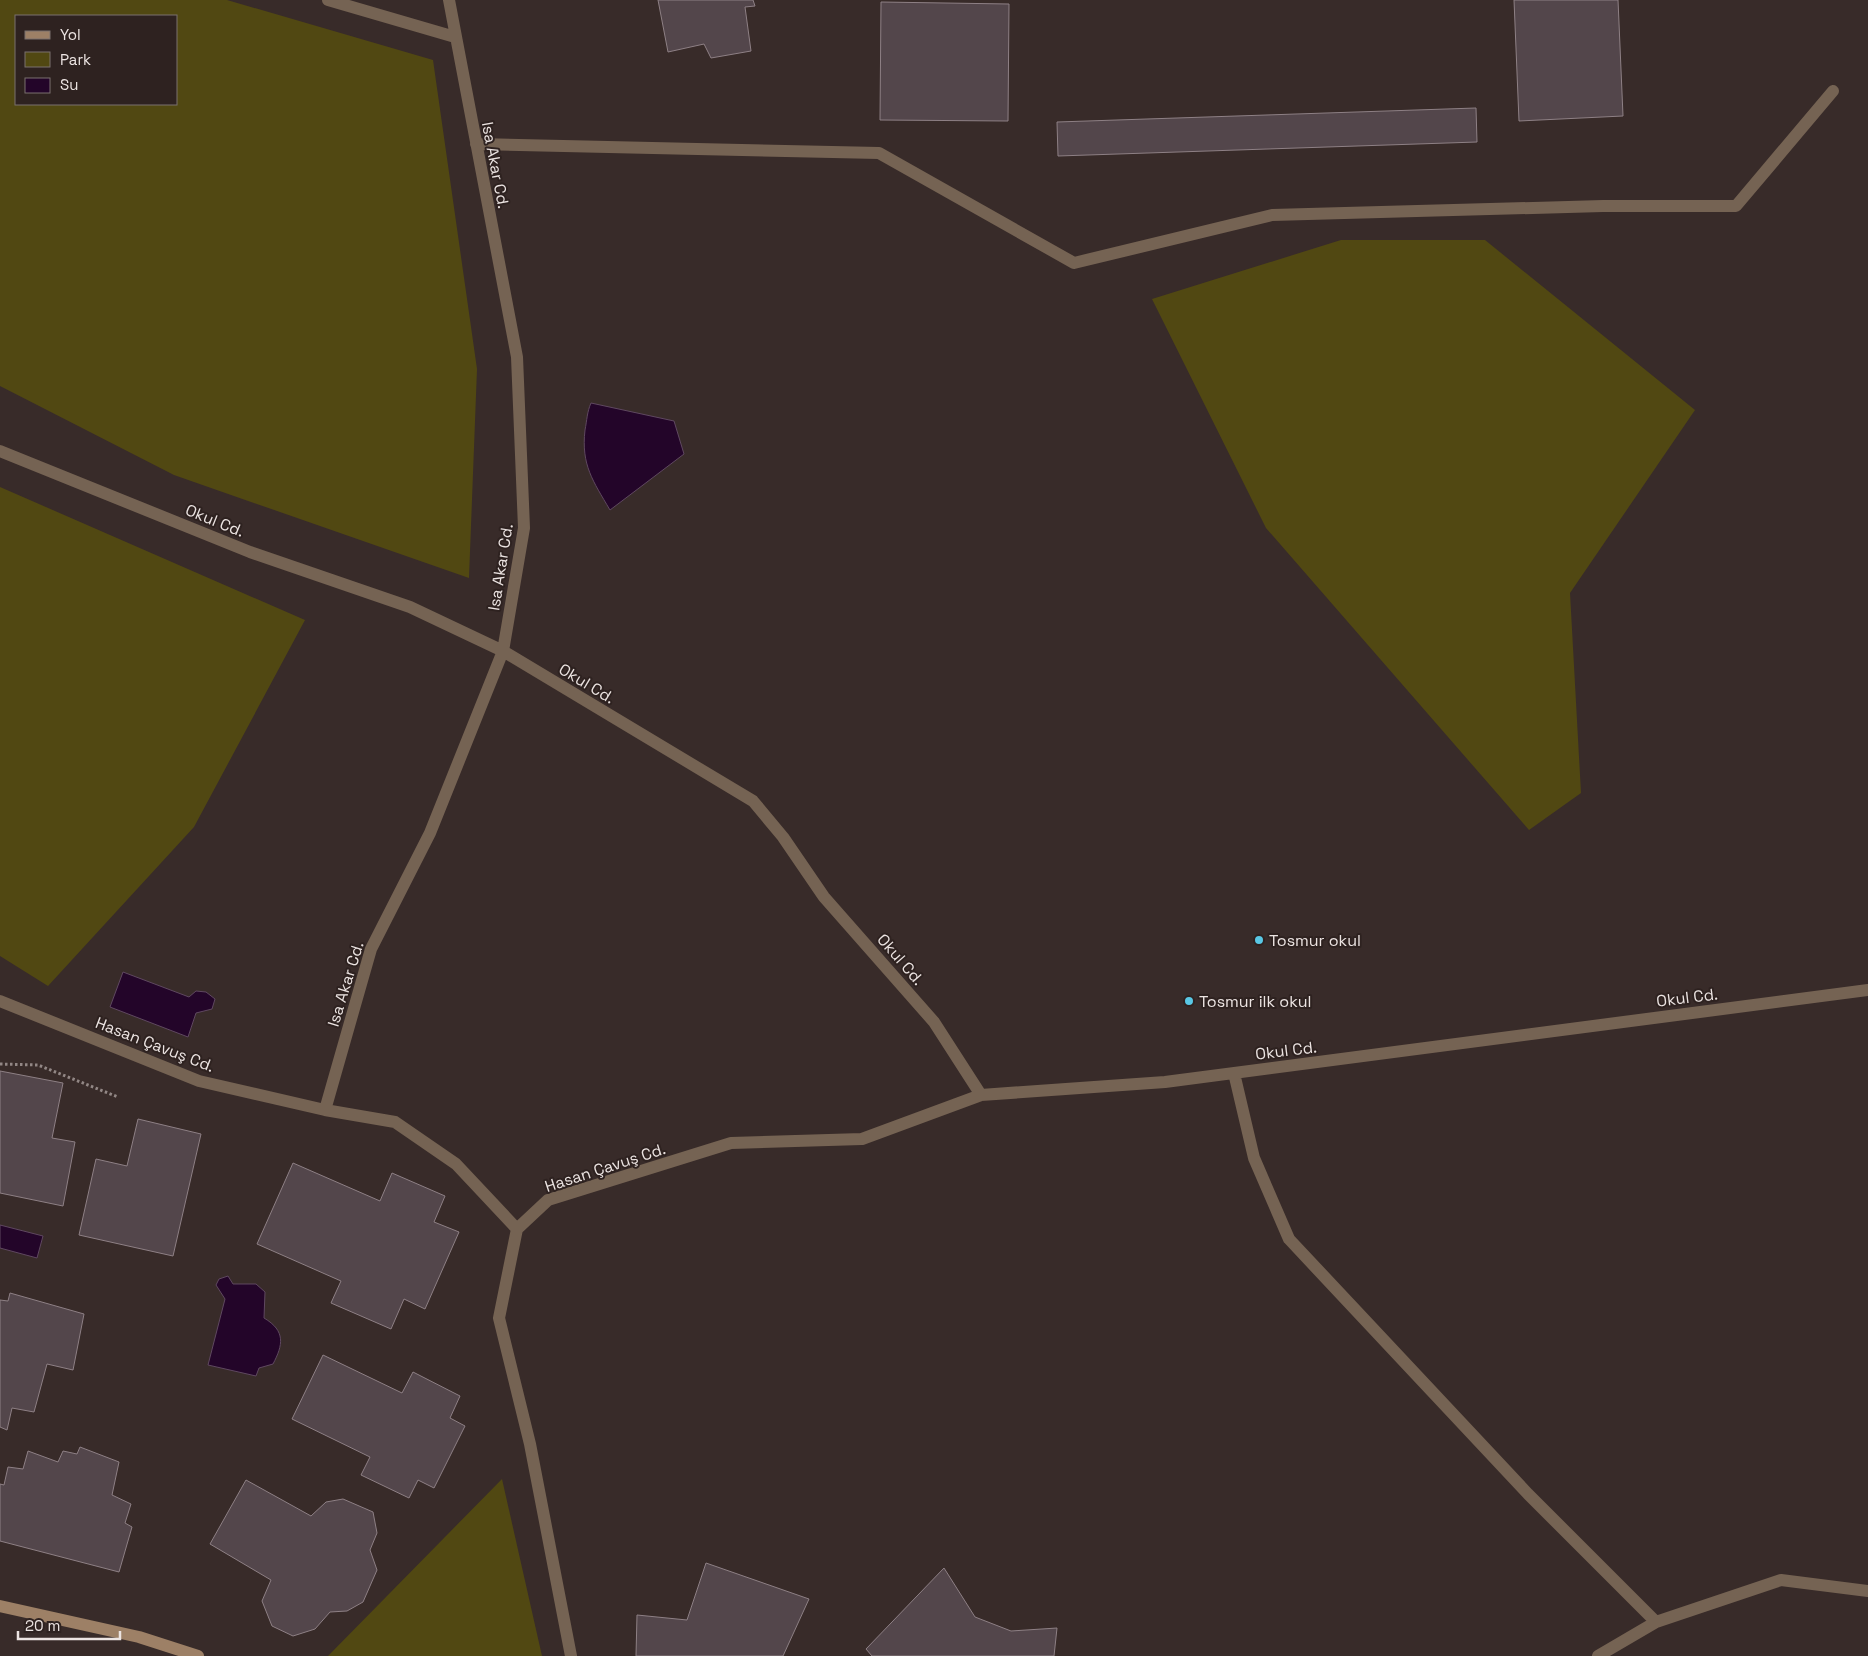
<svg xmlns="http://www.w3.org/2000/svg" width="1868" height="1656" font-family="'Space Grotesk',sans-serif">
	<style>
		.green { fill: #514812; fill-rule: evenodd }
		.water { fill: #230529; stroke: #5f4860 }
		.building { fill: #53464b; stroke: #8e8085 }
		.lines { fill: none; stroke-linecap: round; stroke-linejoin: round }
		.path { stroke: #928785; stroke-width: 3; stroke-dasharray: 2.5 2.5; stroke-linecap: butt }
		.street { stroke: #756353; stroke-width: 12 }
		.secondary { stroke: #9d8066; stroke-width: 12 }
		.poi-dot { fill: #59c8e5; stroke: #2e2220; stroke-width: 2 }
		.labels { text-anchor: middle; stroke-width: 4; stroke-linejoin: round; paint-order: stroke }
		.street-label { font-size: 16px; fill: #ece4e2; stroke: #2e2220 }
		.poi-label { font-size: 16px; fill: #ece4e2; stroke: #2e2220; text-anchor: start }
	</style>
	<rect width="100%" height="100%" fill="#382b29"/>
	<!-- green -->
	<path class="green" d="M 0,0 L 227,0 L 433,60 L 477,369 L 469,578 L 174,475 L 0,386 ZM 16,16 L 176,16 L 176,104 L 16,104 Z
		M 1341,240 L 1485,240 L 1695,410 L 1570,593 L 1581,793 L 1529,830 L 1266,528 L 1152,299 Z
		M 0,487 L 305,620 L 194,827 L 48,986 L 0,956 Z
		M 502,1479 L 542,1656 L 328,1656 Z"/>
	<!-- water -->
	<path class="water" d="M 591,403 L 674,421 L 684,454 L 610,510 C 593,481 581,465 585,430 C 587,420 587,412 591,403 Z
		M 123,972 L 189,997 L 196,991 L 206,992 L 215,999 L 212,1009 L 196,1013 L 188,1037 L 110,1007 Z
		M 0,1225 L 43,1236 L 37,1258 L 0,1248 Z
		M 228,1276 L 233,1284 L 256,1284 L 265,1292 L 264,1318 C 286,1331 283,1345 273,1364 L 259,1368 L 256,1376 L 208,1365 L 225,1299 L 216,1285 L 219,1279 Z"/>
	<!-- building -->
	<path class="building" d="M 658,0 L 753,0 L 755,6 L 745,7 L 751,51 L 711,58 L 704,44 L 668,52 Z
		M 1514,0 L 1618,0 L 1623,116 L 1519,121 Z
		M 881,2 L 1009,4 L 1008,121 L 880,120 Z
		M 1476,108 L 1477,142 L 1058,156 L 1057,122 Z
		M 0,1071 L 63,1083 L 52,1138 L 75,1142 L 63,1206 L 0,1193 Z
		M 138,1119 L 201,1134 L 173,1256 L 79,1235 L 96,1159 L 127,1166 Z
		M 293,1163 L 380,1201 L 392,1173 L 445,1196 L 434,1222 L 459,1232 L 425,1309 L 404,1299 L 391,1329 L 331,1303 L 341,1281 L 257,1244 Z
		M 10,1293 L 84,1314 L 73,1370 L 47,1364 L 34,1412 L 12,1408 L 7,1430 L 0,1427 L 0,1300 L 8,1301 Z
		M 323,1355 L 402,1393 L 413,1372 L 460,1396 L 450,1418 L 465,1426 L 434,1488 L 418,1480 L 409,1498 L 361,1475 L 370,1457 L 292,1419 Z
		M 80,1447 L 119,1462 L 112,1495 L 131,1504 L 125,1523 L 132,1527 L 119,1572 L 0,1541 L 0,1484 L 4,1485 L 8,1467 L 23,1469 L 28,1451 L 58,1462 L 63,1451 L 77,1454 Z
		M 246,1480 L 311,1516 L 326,1502 L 343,1499 L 373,1512 L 377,1533 L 370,1550 L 377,1570 L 363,1602 L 347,1611 L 330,1612 L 315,1629 L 293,1636 L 272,1626 L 262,1601 L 271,1580 L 210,1544 Z
		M 706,1563 L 809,1599 L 783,1656 L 636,1656 L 637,1615 L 687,1620 Z
		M 944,1568 L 975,1617 L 1011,1631 L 1057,1628 L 1054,1656 L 872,1656 L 866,1649 Z"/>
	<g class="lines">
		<!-- path -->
		<path class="path" d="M 0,1064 L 38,1065 L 118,1097"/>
		<!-- street -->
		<path class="street" d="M 328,0 L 455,37
			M 476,144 L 879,153 L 1074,263 L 1272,215 L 1603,206 L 1736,206 L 1833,91
			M 0,451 L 250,552 L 410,607 L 503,651 L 753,801 L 783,837 L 824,897 L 934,1022 L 981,1095 L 1165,1082 L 1868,990
			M 0,1001 L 199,1081 L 325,1110 L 395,1122 L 456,1164 L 517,1229 L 548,1200 L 731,1143 L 862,1139 L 981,1095
			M 1234,1073 L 1254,1158 L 1289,1239 L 1528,1494 L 1656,1622
			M 325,1110 L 371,949 L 430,833 L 503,651 L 524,528 L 517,357 L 449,0
			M 517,1229 L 499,1318 L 530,1444 L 571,1656
			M 1598,1656 L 1656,1622 L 1781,1580 L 1868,1591"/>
		<!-- secondary -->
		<path class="secondary" d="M 0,1606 L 139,1637 L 198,1656"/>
	</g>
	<!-- markers -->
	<g class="poi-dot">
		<circle cx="1259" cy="940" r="5"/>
		<circle cx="1189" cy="1001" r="5"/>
	</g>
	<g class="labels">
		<!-- street labels -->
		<g class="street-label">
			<text transform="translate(496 165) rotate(79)" y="6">Isa Akar Cd.</text>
			<text transform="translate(215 520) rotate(22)" y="6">Okul Cd.</text>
			<text transform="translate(500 567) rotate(-81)" y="6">Isa Akar Cd.</text>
			<text transform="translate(587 683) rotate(31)" y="6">Okul Cd.</text>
			<text transform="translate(901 959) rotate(49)" y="6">Okul Cd.</text>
			<text transform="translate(345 984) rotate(-73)" y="6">Isa Akar Cd.</text>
			<text transform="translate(1687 997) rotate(-7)" y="6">Okul Cd.</text>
			<text transform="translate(155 1044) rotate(21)" y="6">Hasan Çavuş Cd.</text>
			<text transform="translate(1286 1050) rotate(-7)" y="6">Okul Cd.</text>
			<text transform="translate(605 1167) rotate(-18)" y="6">Hasan Çavuş Cd.</text>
		</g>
		<!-- poi labels -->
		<g class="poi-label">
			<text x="1269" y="946">Tosmur okul</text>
			<text x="1199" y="1007">Tosmur ilk okul</text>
		</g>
	</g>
	<!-- legend -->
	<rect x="15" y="15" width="162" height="90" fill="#2e2220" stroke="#7a706e"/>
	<rect x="25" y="31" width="25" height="8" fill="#9d8066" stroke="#7a706e"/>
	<text x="60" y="40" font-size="15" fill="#ece4e2">Yol</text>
	<rect x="25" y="52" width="25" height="15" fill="#514812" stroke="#7a706e"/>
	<text x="60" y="65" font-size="15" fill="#ece4e2">Park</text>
	<rect x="25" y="78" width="25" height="15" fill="#230529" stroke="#7a706e"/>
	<text x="60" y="90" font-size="15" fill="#ece4e2">Su</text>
	<!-- scale -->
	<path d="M18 1631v8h102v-8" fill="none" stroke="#ece4e2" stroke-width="2.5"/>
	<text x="25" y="1631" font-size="15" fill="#ece4e2" stroke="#2e2220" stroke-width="4" paint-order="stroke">20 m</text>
</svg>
